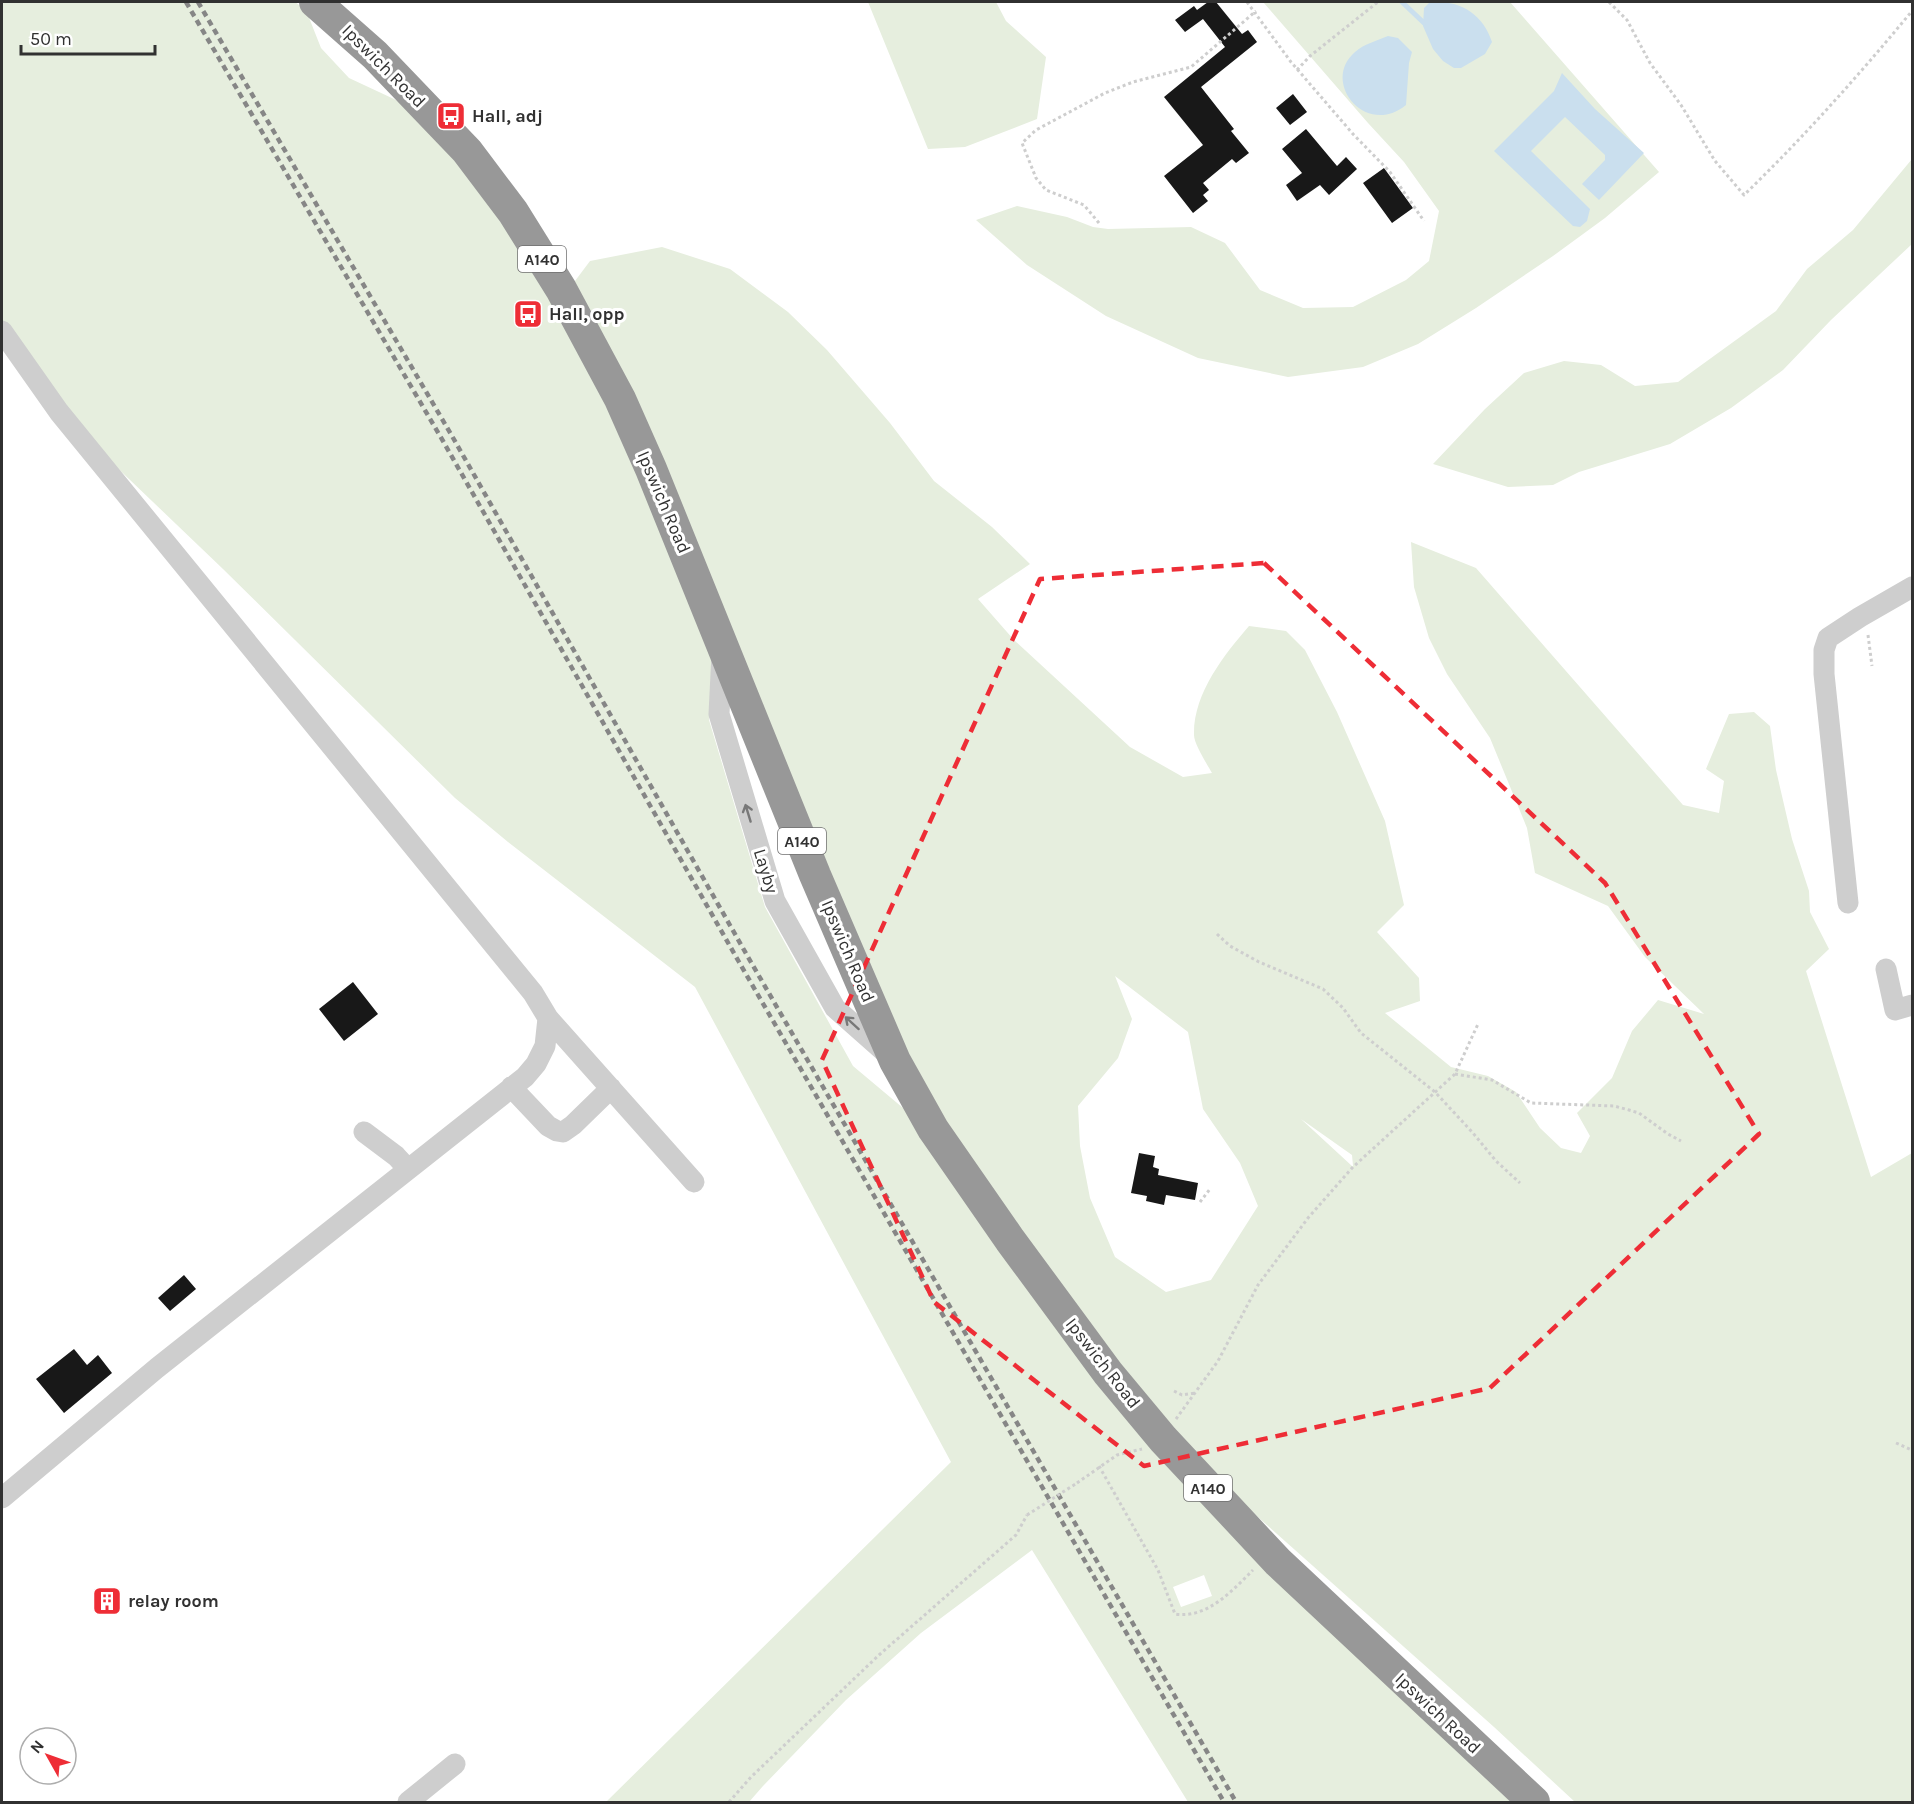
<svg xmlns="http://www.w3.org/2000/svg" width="1914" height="1804" font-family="Karla,sans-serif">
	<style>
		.green { fill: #e6eede; fill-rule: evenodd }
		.water { fill: #cadfee }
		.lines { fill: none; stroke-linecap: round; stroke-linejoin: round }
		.stream { stroke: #cadfee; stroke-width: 5 }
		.building { fill: #181818 }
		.path { stroke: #cecece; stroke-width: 3; stroke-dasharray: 3 3; stroke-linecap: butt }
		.minor { stroke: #cecece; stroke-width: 21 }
		.highway { stroke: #989898; stroke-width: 32 }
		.rail { stroke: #868686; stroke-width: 4.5; stroke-dasharray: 6 4.5; stroke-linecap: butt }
		.path-bridge { stroke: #cecece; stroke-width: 3; stroke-dasharray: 3 3; stroke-linecap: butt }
		.oneway { stroke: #787878 }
		.marked { fill: none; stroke: #ee2d36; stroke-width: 4.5; stroke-dasharray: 12 8; stroke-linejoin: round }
		.labels { text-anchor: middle; stroke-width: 6; stroke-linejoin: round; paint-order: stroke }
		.shield { fill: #fff; stroke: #6f6f6f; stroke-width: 1.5 }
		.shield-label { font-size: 16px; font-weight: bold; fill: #313131 }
		.street-label { font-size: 18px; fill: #313131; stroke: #fff }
		.poi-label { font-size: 18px; font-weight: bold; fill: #313131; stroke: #fff; text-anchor: start }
	</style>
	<rect width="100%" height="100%" fill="#fff"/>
	<!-- green -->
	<path class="green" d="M 2,2 L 295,2 L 306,10 L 321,48 L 349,78 L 394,99 L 416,113 L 457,161 L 503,223 L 551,299 L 597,384 L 713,648 L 709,720 L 765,907 L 853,1066 L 915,1118 L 1302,1604 L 1511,1802 L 1188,1802 L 1032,1550 L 921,1633 L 846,1700 L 763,1786 L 749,1802 L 606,1802 L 951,1462 L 695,987 L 508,842 L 455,798 L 223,569 L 59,412 L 2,341 ZM 1204,1575 L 1212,1596 L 1181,1607 L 1173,1587 Z
		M 868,2 L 996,2 L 1006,21 L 1046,57 L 1037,119 L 965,147 L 928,149 Z
		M 1263,2 L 1510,2 L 1659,172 L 1605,218 L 1553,256 L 1476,308 L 1418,344 L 1363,367 L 1288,377 L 1198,358 L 1106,316 L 1027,265 L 976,220 L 1017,206 L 1067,217 L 1093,227 L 1108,229 L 1191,227 L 1225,243 L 1260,290 L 1303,308 L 1353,307 L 1406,280 L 1429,261 L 1439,211 L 1404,162 L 1368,123 Z
		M 1912,159 L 1912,244 L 1831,320 L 1783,370 L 1731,408 L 1670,444 L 1579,472 L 1553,485 L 1508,487 L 1433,464 L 1485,409 L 1524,373 L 1564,361 L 1601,365 L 1635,386 L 1678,382 L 1776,311 L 1807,269 L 1853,230 Z
		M 662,247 L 730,269 L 788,312 L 827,350 L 890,423 L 934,481 L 992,527 L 1030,564 L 978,599 L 1014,640 L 1130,747 L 1183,777 L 1212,773 C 1207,764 1194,744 1194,735 C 1193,694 1224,655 1249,626 L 1286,631 L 1305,650 L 1337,712 L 1385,821 L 1404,905 L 1377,932 L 1419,978 L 1420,1001 L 1385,1013 L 1451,1067 L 1488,1076 L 1516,1092 L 1540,1128 L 1561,1148 L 1581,1153 L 1590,1136 L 1577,1113 L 1612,1078 L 1632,1031 L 1658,1000 L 1704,1014 L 1645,957 L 1608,906 L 1535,873 L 1527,828 L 1490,738 L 1447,674 L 1429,638 L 1414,587 L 1411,542 L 1476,568 L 1683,805 L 1719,813 L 1724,781 L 1706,769 L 1729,714 L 1754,712 L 1770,726 L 1776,770 L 1792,839 L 1809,891 L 1810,912 L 1829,949 L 1806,971 L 1871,1177 L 1912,1153 L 1912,1802 L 1575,1802 L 1494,1727 L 1231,1493 L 1173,1436 L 928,1105 L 572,285 L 590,261 ZM 1115,976 L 1188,1032 L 1203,1109 L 1240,1163 L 1258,1206 L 1211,1280 L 1166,1292 L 1115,1257 L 1090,1198 L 1080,1146 L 1078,1106 L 1118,1058 L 1132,1019 ZM 1301,1119 L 1352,1155 L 1353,1166 L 1352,1166 Z"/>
	<!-- water -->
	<path class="water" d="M 1430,2 C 1460,0 1483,14 1492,42 L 1485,54 L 1461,68 L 1454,68 L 1443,61 L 1433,49 L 1423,26 L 1424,8 Z
		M 1388,36 L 1398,38 L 1412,52 L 1409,63 L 1406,105 C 1366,138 1320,82 1355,52 C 1364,44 1376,41 1388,36 Z
		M 1562,73 L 1595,109 L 1644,153 L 1599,200 L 1582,184 L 1605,160 L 1605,155 L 1565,117 L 1531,151 L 1590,209 L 1587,221 L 1580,227 L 1573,226 L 1494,151 L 1554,91 Z"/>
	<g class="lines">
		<!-- stream -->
		<path class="stream" d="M 1402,2 L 1424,23"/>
	</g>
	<!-- building -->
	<path class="building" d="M 1208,2 L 1216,2 L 1242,34 L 1248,30 L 1257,42 L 1201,87 L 1234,129 L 1231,131 L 1249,153 L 1236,163 L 1232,159 L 1203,183 L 1209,190 L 1203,195 L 1208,201 L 1193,213 L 1164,176 L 1203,145 L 1164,97 L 1225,47 L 1203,19 L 1185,32 L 1175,20 L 1194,6 L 1197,10 Z
		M 1293,94 L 1307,112 L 1290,125 L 1276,108 Z
		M 1306,129 L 1337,166 L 1346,157 L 1357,169 L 1329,195 L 1320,185 L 1297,201 L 1286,185 L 1302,173 L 1282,149 Z
		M 1384,168 L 1413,208 L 1392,223 L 1363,183 Z
		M 353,982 L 378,1014 L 344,1041 L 319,1009 Z
		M 1139,1153 L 1155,1156 L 1153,1167 L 1159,1169 L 1158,1175 L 1198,1183 L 1195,1200 L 1166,1195 L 1164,1205 L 1146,1201 L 1147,1196 L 1131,1193 Z
		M 184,1275 L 196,1289 L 170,1311 L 158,1298 Z
		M 74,1349 L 87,1365 L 98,1355 L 112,1373 L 64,1413 L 36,1379 Z"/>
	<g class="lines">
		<!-- path -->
		<path class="path" d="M 1247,2 L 1291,62 L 1353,134 L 1390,172 L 1424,221
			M 1609,2 L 1627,20 L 1650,63 L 1681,105 L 1715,161 L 1744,195 C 1804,137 1859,75 1912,11
			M 1297,70 L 1310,56 L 1378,2
			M 1099,223 L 1084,205 L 1046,190 L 1036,178 L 1022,143 L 1036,130 L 1105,93 L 1133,82 L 1191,67 L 1256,11
			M 1868,635 L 1872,666
			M 1217,934 L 1230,946 L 1259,962 L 1323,989 L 1343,1008 L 1361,1033 L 1435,1092 L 1473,1133 L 1496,1161 L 1520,1183
			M 1455,1074 L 1492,1080 L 1531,1103 L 1614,1106 L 1629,1110 L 1639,1113 L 1668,1134 L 1681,1141
			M 1200,1202 L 1210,1189
			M 1174,1391 L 1182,1395 L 1195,1393
			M 1176,1419 L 1218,1361 L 1258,1285 L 1308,1218 L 1353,1167 L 1455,1074 L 1478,1024
			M 1896,1443 L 1912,1450
			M 1099,1466 L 1158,1570 L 1175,1614 C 1207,1619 1232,1591 1253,1570
			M 1077,1483 L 1117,1455 L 1142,1449
			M 729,1802 L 751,1777 L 879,1655 L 1016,1535 L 1027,1515"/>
		<!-- minor -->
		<path class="minor" d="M 2,331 L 59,412 L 533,993 L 548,1018 L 545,1046 L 536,1064 L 525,1077 L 157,1368 L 2,1498
			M 722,654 L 719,714 L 775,901 L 835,1008 L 888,1055
			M 1848,903 L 1824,674 L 1824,650 L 1828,638 L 1860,617 L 1912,587
			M 1886,969 L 1895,1010 L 1912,1005
			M 548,1018 L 694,1182
			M 511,1087 L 548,1126 L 557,1131 L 563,1132 L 573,1125 L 611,1088
			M 364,1132 L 396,1156 L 408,1169
			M 408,1802 L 455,1764"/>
		<!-- highway -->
		<path class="highway" d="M 315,2 L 375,55 L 467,151 L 513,212 L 561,289 L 620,399 L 651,469 L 815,875 L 895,1061 L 933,1129 L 1010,1240 L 1108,1373 L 1163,1439 L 1278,1562 L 1534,1802"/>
		<!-- rail -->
		<path class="rail" d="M 186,2 L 443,441 L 739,962 L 1224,1802
			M 198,2 L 452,436 L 748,957 L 1236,1802"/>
		<!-- path-bridge -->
		<path class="path-bridge" d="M 1027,1515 L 1077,1483"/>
	</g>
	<!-- one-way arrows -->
	<defs><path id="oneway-shaft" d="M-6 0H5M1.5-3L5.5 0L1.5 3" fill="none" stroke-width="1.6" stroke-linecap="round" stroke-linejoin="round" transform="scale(1.5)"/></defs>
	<g class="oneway">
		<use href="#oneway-shaft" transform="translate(748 813) rotate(-107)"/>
		<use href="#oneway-shaft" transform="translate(852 1023) rotate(-138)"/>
	</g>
	<!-- marked area -->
	<path class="marked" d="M 1264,563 L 1605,883 L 1759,1134 L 1490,1388 L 1144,1466 L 934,1302 L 822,1060 L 1040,579 Z"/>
	<!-- icons -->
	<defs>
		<g id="bus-square" transform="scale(1.5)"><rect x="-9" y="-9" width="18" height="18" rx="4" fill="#ee2d36" stroke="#fff"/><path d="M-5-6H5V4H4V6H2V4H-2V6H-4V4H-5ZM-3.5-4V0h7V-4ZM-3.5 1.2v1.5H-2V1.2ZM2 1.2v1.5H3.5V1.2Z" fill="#fff"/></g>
		<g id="building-square" transform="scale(1.5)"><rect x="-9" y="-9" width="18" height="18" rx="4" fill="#ee2d36" stroke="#fff"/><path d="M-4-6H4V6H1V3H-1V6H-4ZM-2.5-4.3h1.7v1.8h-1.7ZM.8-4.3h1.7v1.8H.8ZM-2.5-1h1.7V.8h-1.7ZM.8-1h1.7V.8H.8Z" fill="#fff"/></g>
	</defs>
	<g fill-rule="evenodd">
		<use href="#bus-square" x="451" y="116"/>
		<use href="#bus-square" x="528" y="314"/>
		<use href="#building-square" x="107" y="1601"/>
	</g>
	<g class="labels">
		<!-- shield labels -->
		<g class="shield">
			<rect x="518" y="246" width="48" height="26" rx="4.5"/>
			<rect x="778" y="828" width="48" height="26" rx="4.5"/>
			<rect x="1184" y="1475" width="48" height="26" rx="4.5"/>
		</g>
		<g class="shield-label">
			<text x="542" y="265">A140</text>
			<text x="802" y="847">A140</text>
			<text x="1208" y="1494">A140</text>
		</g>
		<!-- street labels -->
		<g class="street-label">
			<text transform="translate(384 66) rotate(45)" y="6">Ipswich Road</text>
			<text transform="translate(664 502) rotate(67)" y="6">Ipswich Road</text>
			<text transform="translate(766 871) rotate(73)" y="6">Layby</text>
			<text transform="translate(848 951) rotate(67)" y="6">Ipswich Road</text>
			<text transform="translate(1103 1363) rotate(52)" y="6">Ipswich Road</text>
			<text transform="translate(1438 1713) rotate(43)" y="6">Ipswich Road</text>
		</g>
		<!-- poi labels -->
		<g class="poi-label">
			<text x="472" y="122">Hall, adj</text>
			<text x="549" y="320">Hall, opp</text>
			<text x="128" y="1607">relay room</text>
		</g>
	</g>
	<!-- border -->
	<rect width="1914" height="1804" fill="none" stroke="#313131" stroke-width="6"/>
	<!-- north arrow -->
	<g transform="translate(48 1756) rotate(310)"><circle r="28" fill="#ffffff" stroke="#adadad" stroke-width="1.5"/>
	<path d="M0-4.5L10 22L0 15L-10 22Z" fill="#ee2d36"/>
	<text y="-9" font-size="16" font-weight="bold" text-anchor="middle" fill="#313131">N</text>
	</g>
	<!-- scale -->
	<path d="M21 45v9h134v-9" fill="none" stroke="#313131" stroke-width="3"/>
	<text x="30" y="45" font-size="18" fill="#313131" stroke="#ffffff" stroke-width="4.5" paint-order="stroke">50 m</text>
</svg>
